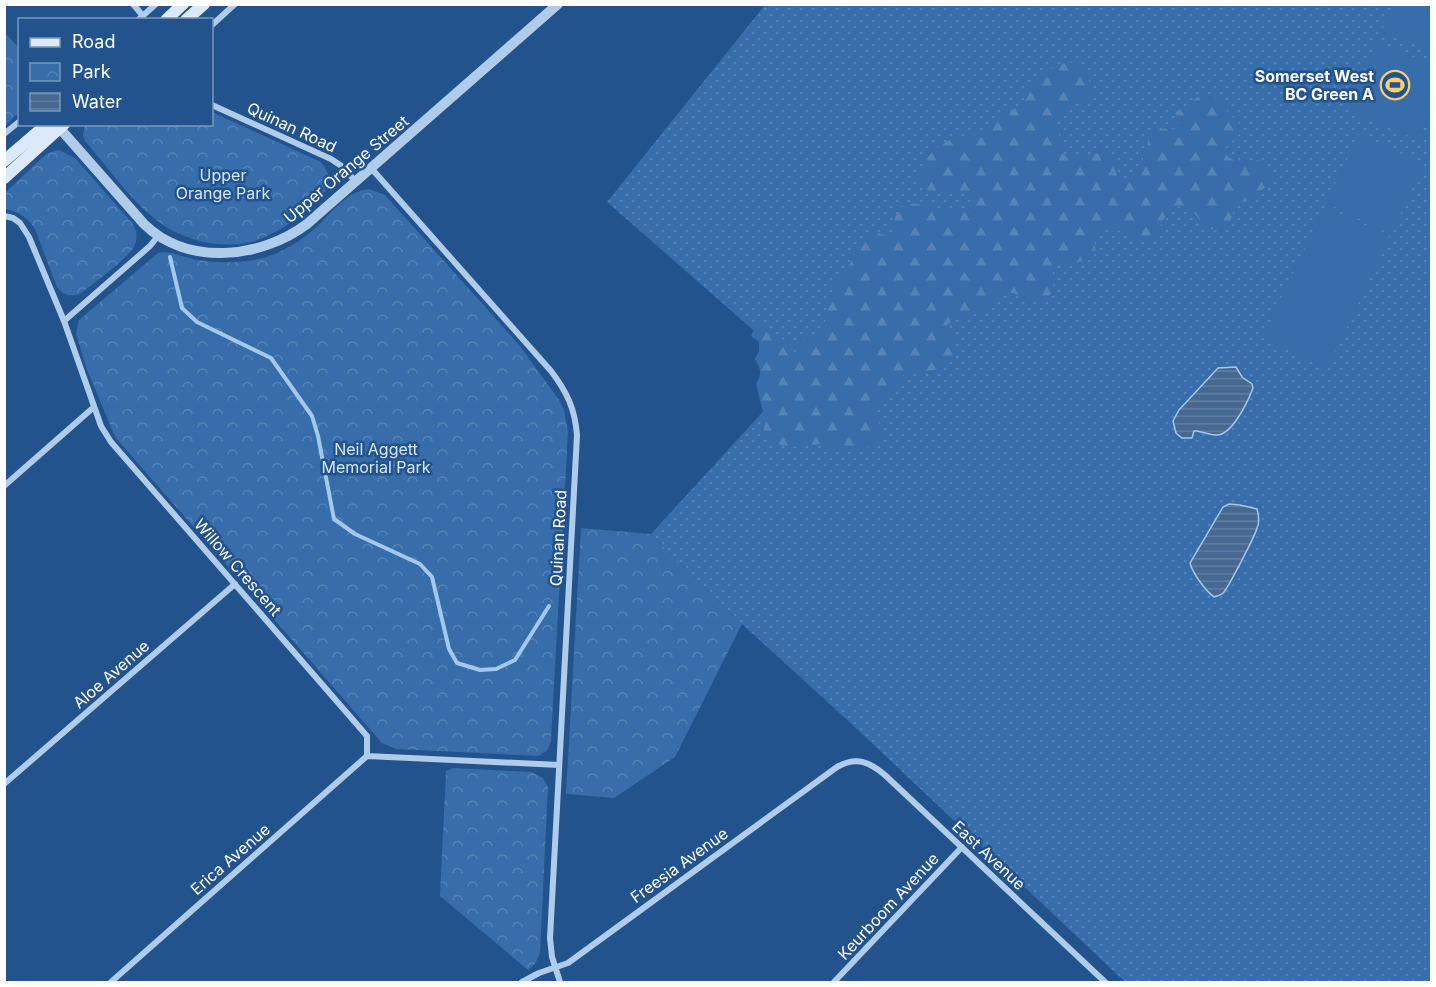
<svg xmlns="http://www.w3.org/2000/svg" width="1436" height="987" font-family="Inter,sans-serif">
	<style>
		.grass { fill: url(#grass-dots) }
		.forest { fill: url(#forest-firs) }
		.park { fill: url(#park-crowns) }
		.pitch { fill: #366daa }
		.water { fill: url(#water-rules); stroke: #a4c7ec; stroke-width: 1.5 }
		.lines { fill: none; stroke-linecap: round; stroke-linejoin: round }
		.stream { stroke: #a4c7ec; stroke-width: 4 }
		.minor { stroke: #b0cceb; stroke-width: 6 }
		.tertiary { stroke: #b0cceb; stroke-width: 10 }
		.secondary { stroke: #dce9f9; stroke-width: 12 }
		.labels { text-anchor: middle; stroke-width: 5; stroke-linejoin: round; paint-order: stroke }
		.poi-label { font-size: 16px; font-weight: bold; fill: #fff; stroke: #22538d; text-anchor: end }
		.street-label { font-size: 16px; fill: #fff; stroke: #22538d }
		.park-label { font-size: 16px; fill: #d5e6f8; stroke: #22538d }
	</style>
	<defs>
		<pattern id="grass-dots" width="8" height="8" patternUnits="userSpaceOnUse" patternTransform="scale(1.5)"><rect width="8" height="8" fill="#366daa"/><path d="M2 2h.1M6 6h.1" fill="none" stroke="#5483b7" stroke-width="1.8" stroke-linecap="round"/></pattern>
		<pattern id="forest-firs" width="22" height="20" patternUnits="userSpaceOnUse" patternTransform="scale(1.5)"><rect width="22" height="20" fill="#366daa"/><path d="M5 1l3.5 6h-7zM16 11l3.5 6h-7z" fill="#5483b7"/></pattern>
		<pattern id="park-crowns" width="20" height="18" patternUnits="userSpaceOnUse" patternTransform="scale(1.5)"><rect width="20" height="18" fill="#366daa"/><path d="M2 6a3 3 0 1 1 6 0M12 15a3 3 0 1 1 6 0" fill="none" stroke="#5483b7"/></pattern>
		<pattern id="water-rules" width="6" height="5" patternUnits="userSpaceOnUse" patternTransform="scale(1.5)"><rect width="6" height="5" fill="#466992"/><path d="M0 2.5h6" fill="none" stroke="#6280a2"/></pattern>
	</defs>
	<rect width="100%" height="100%" fill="#22538d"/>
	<!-- grass -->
	<path class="grass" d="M 765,5 L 1431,5 L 1431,982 L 1125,982 L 857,729 L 742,624 L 651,534 L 800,371 L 607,202 Z"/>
	<!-- forest -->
	<path class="forest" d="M 1066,62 C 1084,63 1087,78 1094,93 L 1088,100 L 1070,103 C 1048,125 1062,129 1062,153 L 1069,159 L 1078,155 L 1087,158 L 1102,151 L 1111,153 L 1115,161 L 1117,180 L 1125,183 C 1127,183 1133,180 1134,179 C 1149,165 1139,122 1176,129 L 1179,121 L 1175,113 L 1204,93 L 1221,101 C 1225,113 1236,117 1243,129 C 1238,138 1231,141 1225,149 L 1228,157 C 1229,158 1236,161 1237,161 C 1248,163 1263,154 1270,169 C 1280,188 1246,195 1237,207 C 1230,215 1232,229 1218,230 C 1197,230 1202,208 1177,205 L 1169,210 L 1151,242 C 1129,246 1121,224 1101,226 C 1094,235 1094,241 1096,252 L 1090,260 L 1053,266 C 1052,283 1058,288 1044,301 C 1027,301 1017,290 1000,293 C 984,311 978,316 954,318 L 947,325 L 949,333 L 957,349 C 946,377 927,368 903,375 L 894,391 L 887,398 L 878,401 L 873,409 C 880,422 886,434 873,446 L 855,451 L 836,452 L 820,444 L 801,447 L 784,446 L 775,443 L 768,438 L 764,429 L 765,420 L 756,384 C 762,374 761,369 755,359 L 759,351 L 759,342 L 751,336 L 755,327 L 763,323 C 768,327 770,330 774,334 C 783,342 790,337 792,353 L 795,352 C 804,331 821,339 828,313 L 826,305 L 838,280 L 845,274 L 861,242 L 876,233 L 885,235 L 893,232 C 895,179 942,217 971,212 L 974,204 C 957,185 958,191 936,195 L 919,186 C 917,164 935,144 956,138 C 964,135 972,135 979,133 C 986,131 1019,106 1024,100 C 1029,95 1029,89 1029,83 L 1036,77 Z"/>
	<!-- park -->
	<path class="park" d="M 4,32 L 20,49 L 19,112 L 5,126 Z
		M 212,112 L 321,162 C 326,168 330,175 328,183 C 325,205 275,235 255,241 C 233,247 208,245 187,237 C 144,222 114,174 85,141 L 83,135 L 85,125 L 212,124 Z
		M 59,150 L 75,158 L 133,224 C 137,231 138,239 134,247 C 126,260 94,283 80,294 C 70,297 63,295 57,287 L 35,229 C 27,217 18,211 5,209 L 5,193 L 43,157 L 48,153 Z
		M 369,189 L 385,195 L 520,346 L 559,400 L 564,410 L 568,432 L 551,741 L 547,751 L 538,756 L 396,749 L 382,743 L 115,437 L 86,367 L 76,334 L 79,320 L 158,253 C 169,250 182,257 193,259 C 221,264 249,264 275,254 C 288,248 300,241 311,232 C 328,218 345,191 369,189 Z
		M 581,528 L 651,534 L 742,624 L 675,757 L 614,798 L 566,794 Z
		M 453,768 L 532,772 L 543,778 L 548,787 L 540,953 L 535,964 L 528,970 L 440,896 L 446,771 Z"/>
	<!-- pitch -->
	<path class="pitch" d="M 1392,5 L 1431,5 L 1431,52 L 1381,31 Z
		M 1376,42 L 1431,64 L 1431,106 L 1418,140 L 1348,111 Z
		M 1359,134 L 1424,165 L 1391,234 L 1326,203 Z
		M 1325,206 L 1390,237 L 1327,369 L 1262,338 Z"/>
	<!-- water -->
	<path class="water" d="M 1236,367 L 1242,377 L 1252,384 L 1253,388 C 1248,401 1232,436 1216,435 C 1210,435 1203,432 1197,431 L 1194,431 L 1192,438 L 1182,438 L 1176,433 L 1173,421 L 1179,410 L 1218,368 Z
		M 1229,504 L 1240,505 L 1257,509 C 1259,516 1260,522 1257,528 C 1255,536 1227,590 1223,593 C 1221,595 1217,596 1214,597 C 1205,590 1193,574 1190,563 L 1223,507 Z"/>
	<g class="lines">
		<!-- stream -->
		<path class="stream" d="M 170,257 L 182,308 L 197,322 L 271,358 L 312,416 L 318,436 L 334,519 L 355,534 L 420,564 L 432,577 L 449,649 L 457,663 L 480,670 L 496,669 L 515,660 L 549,606"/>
		<!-- minor -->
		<path class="minor" d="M 133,4 L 143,16
			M 138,20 L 156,4
			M 212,25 L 235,4
			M 212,105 L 331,159 L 343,167 L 355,181
			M 4,134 L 20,121
			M 371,168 L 551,371 C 567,392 575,409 577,435 L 550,938 L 552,957 L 560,982
			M 4,216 L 13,218 L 20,223 L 29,237 L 64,321 L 101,426 L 111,442 L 179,520 L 367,736 L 367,756
			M 64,321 L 150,246 L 158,236
			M 4,486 L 94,407
			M 367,756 L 559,765
			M 4,784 L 235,584
			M 111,982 L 367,756
			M 522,982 L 539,973 L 568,963 L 837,767 C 857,756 870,762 886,776 L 1105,982
			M 834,982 L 962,847"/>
		<!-- tertiary -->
		<path class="tertiary" d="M 56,124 L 144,224 C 188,267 262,258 307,224 L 558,4"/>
		<!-- secondary -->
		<path class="secondary" d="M 166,20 L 183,4
			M 186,20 L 204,4
			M 4,161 L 47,124
			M 4,178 L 64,124"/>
	</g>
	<!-- icons -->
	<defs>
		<g id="stadium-ring" transform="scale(1.5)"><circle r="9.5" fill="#22538d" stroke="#f7ce73" stroke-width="1.5"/><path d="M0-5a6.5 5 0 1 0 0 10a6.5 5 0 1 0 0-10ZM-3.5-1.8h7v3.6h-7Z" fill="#f7ce73"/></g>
	</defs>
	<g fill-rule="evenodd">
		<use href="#stadium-ring" x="1395" y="85"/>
	</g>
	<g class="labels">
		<!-- poi labels -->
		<g class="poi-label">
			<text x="1374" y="82">Somerset West<tspan x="1374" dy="18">BC Green A</tspan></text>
		</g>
		<!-- street labels -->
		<g class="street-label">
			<text transform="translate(292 127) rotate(25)" y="6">Quinan Road</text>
			<text transform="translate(346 169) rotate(-40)" y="6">Upper Orange Street</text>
			<text transform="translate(558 538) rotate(-87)" y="6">Quinan Road</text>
			<text transform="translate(238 567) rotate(49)" y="6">Willow Crescent</text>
			<text transform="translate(111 674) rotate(-41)" y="6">Aloe Avenue</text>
			<text transform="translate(989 855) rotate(43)" y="6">East Avenue</text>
			<text transform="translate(230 859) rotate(-41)" y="6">Erica Avenue</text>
			<text transform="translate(679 865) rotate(-36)" y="6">Freesia Avenue</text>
			<text transform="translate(888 906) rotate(-47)" y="6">Keurboom Avenue</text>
		</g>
		<!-- park labels -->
		<g class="park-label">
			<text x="223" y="181">Upper<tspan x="223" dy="18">Orange Park</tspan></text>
			<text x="376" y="455">Neil Aggett<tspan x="376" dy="18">Memorial Park</tspan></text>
		</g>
	</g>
	<!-- border -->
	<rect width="1436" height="987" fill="none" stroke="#ffffff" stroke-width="12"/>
	<!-- legend -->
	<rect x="18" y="18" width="195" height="108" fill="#22538d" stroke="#7a98bb" stroke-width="1.5"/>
	<rect x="30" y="38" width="30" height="9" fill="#dce9f9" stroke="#7a98bb" stroke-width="1.5"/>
	<text x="72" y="48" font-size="18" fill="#ffffff">Road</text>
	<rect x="30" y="63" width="30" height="18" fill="url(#park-crowns)" stroke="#7a98bb" stroke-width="1.5"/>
	<text x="72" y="78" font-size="18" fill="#ffffff">Park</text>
	<rect x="30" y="93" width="30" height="18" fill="url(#water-rules)" stroke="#7a98bb" stroke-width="1.5"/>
	<text x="72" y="108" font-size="18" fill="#ffffff">Water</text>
</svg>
